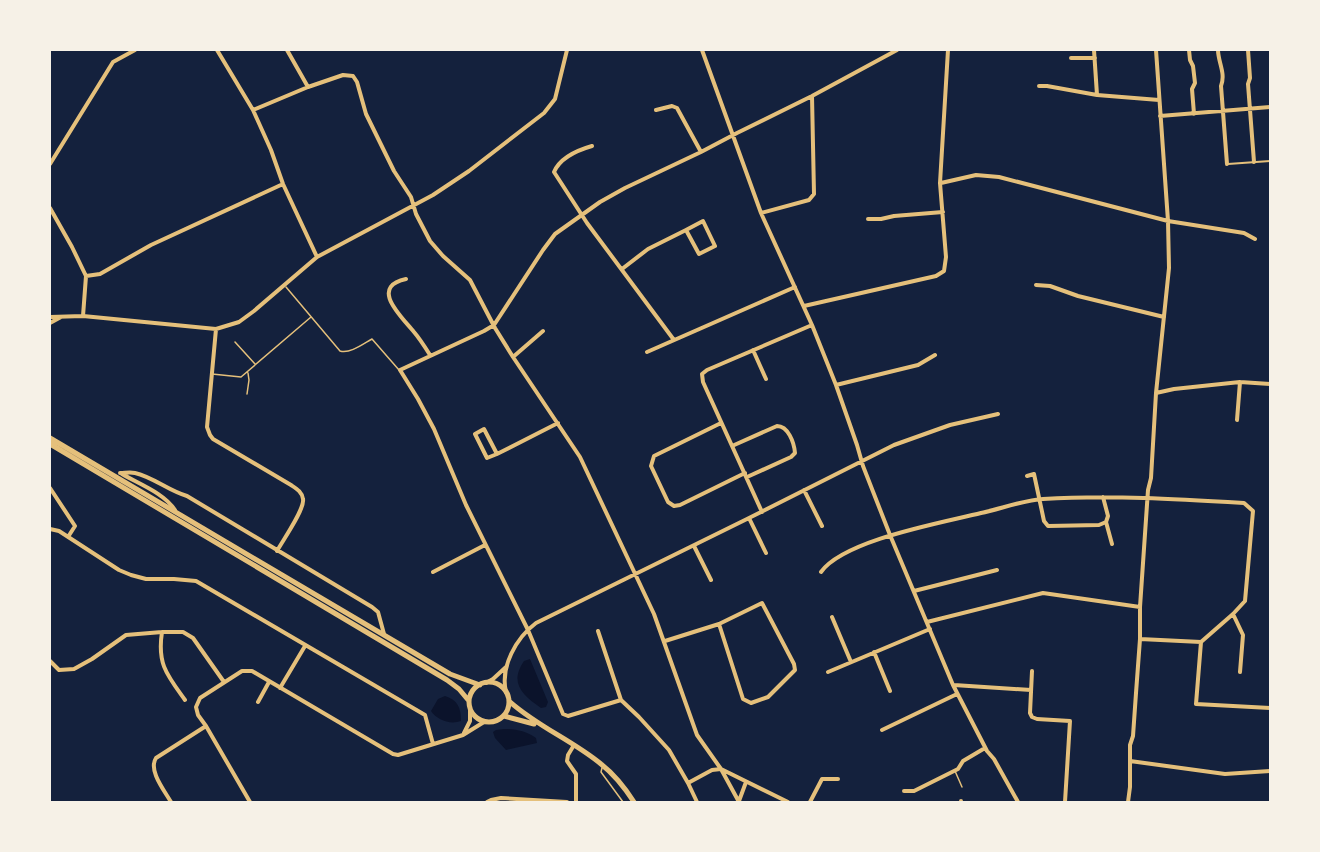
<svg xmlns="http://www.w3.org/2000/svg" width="1320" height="852" font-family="Helvetica,sans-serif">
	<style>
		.water { fill: #0b132b }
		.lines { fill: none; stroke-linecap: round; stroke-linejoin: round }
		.service { stroke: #e5c07b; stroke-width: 1.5 }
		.pedestrian { stroke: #e5c07b; stroke-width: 2 }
		.minor { stroke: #e5c07b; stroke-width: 4 }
		.secondary { stroke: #e5c07b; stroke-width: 5 }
	</style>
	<rect width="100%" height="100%" fill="#14213d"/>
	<!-- water -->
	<path class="water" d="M 530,659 L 548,702 L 546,707 L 541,708 C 522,695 509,683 524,661 Z
		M 445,696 C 458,700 461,708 461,721 C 450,725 437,720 431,711 L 438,699 Z
		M 504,729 C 516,729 526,731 536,738 L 537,743 L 506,750 L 495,738 L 493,732 L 496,730 Z"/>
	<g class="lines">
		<!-- service -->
		<path class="service" d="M 286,287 L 340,351 C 350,354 363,344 372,339 L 399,370
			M 235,342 L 255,364
			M 212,374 L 241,377 L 311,317
			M 247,394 L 249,380 L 248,373
			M 602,768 L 601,772 L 623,802
			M 955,771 L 962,787"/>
		<!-- pedestrian -->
		<path class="pedestrian" d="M 1228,164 L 1270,161"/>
		<!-- minor -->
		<path class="minor" d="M 217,50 L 253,110 L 271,150 L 283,184 L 317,257
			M 287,50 L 308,87
			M 702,50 L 761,213 L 812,325 L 836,385 L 857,445 L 863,466 L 890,535 L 953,685 L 987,751 L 994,759 L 1018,802
			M 1094,50 L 1097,95 L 1159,100
			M 1189,50 L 1190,60 L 1193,66 L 1195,83 L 1192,89 L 1194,114
			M 1218,50 C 1218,62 1226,73 1221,86 L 1227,164
			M 1248,50 L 1250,78 L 1248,84 L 1254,162
			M 1071,58 L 1095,58
			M 1039,86 L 1047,86 L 1097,95
			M 253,110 L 308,87 L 343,75 L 353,76 L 357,82 L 366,114 L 394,171 L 411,197 L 416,214 L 430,241 L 443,256 L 470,280 L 495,328 L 513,357 L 580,457 L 654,614 L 697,735 L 721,769 L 739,802
			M 656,110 L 672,106 L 677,108 L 701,152
			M 1160,116 L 1270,107
			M 592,146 C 578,150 560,158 554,172 L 587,223 L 674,340
			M 50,164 L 113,62 L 135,50
			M 941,183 L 976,175 L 999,177 L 1168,221 L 1244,233 L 1255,239
			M 50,208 L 72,247 L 86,276
			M 761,213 L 809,200 L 814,194 L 812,96
			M 868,219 L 881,219 L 894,216 L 943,212
			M 622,269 L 648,249 L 686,230 L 699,254 L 715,246 L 703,221 L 686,230
			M 406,279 C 369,287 401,316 414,332 C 420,339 425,347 430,355
			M 1036,285 L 1050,286 L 1078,296 L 1164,317
			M 804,306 L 936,276 L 944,271 L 946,257 L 940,183 L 948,50
			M 83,316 L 86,276 L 100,274 L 151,245 L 283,184
			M 50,317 L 83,316 L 216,329 L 239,322 L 254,311 L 317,257 L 433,195 L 469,171 L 544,113 L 555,99 L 567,50
			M 50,323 L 61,317
			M 216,329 L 207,427 L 210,435 L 213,439 L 291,485 C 297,489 302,492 303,499 C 305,509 283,540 277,551
			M 753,350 L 766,379
			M 647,352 L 795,287
			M 513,357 L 543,331
			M 836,385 L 918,365 L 935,355
			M 1156,393 L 1174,389 L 1240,382 L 1270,384
			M 1237,420 L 1240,382
			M 721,423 L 654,456 L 651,466 L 668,502 L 674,506 L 680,505 L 745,473
			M 732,446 L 777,426 C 788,426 794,442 795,453 L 791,457 L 747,477
			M 497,454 L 487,458 L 475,434 L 484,429 L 497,454 L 558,423
			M 120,473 C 125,473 130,472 135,473 C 153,477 169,491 187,496 L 372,607 L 378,612 L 384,634
			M 122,474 C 139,484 164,493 175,510
			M 1027,476 L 1034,474 L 1044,521 L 1048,526 L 1099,525 L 1106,522
			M 50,488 L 75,526 L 68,537
			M 804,490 L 822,526
			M 1103,497 L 1108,516 L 1106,522 L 1112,544
			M 762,512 L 703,382 L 702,374 L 707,370 L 812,325
			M 749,518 L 766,553
			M 50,529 L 59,531 L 119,570 L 131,575 L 146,579 L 174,579 L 196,581 L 425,715 L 433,744
			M 694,546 L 711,580
			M 433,572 L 485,545
			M 821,572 C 844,540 941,523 981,513 C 1000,509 1024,500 1043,499 C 1110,495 1177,499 1244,503 L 1253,511 L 1245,601 L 1233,614 L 1201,642 L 1140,639
			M 914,591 L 997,570
			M 1233,614 L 1243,635 L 1240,672
			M 832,617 L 851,662
			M 927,622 L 1043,593 L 1140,607
			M 598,631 L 621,700 L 639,717 L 669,750 L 688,783 L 697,802
			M 162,632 C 157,664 167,675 185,700
			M 665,641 L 719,624 L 743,699 L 751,703 L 768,697 L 795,670 L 794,664 L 762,603 L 719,624
			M 1201,642 L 1196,704 L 1270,708
			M 874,652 L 890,691
			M 50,661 L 59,670 L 74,669 L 92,659 L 126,635 L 162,632 L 183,632 L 193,638 L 224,682
			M 1032,671 L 1030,713 L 1032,717 L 1037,719 L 1070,721 L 1065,802
			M 828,672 L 930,629
			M 486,683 L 493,679 L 506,667
			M 954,685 L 1031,690
			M 280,688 L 305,646
			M 506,692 C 500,667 516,638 536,623 L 749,518 L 894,445 L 950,425 L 998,414
			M 621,700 L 568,716 L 563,714 L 528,630 L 466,505 L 434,429 L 418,399 L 400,370 L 484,331 L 494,325 L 543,250 L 555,234 L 600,202 L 625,188 L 701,152 L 737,133 L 812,96 L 897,50
			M 258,702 L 269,682
			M 882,730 L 957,694
			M 464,733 L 470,721 L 470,708
			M 574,745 L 568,755 L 567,761 L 576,774 L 576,802
			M 1130,761 L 1225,774 L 1270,771
			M 688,783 L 712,770 L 721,769 L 788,802
			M 904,791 L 914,791 L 958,769 L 963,761 L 985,748
			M 739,801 L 746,782
			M 171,802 C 164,790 148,770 156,758 L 206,726
			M 250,802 L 206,726 L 198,715 L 196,707 L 200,698 L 242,671 L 252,671 L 393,754 L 398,755 L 463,735 L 484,722
			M 487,802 L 491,800 L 501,798 L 567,802
			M 810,802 L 822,779 L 838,779
			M 961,802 L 961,801
			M 1128,802 L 1130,787 L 1130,745 L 1133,736 L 1136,693 L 1140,639 L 1140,607 L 1148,490 L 1151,478 L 1156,393 L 1169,268 L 1168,221 L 1156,50"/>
		<!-- secondary -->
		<path class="secondary" d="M 50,438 L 450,674 L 480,685
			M 50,444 L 447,680 L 459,689 L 469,701
			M469 702a20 20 0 1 1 40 0a20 20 0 1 1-40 0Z
			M 509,701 C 538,727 572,740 601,764 C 615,775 625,788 634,802
			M 504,716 L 534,724"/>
	</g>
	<!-- border -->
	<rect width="1320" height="852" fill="none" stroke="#f6f1e7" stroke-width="102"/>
</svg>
